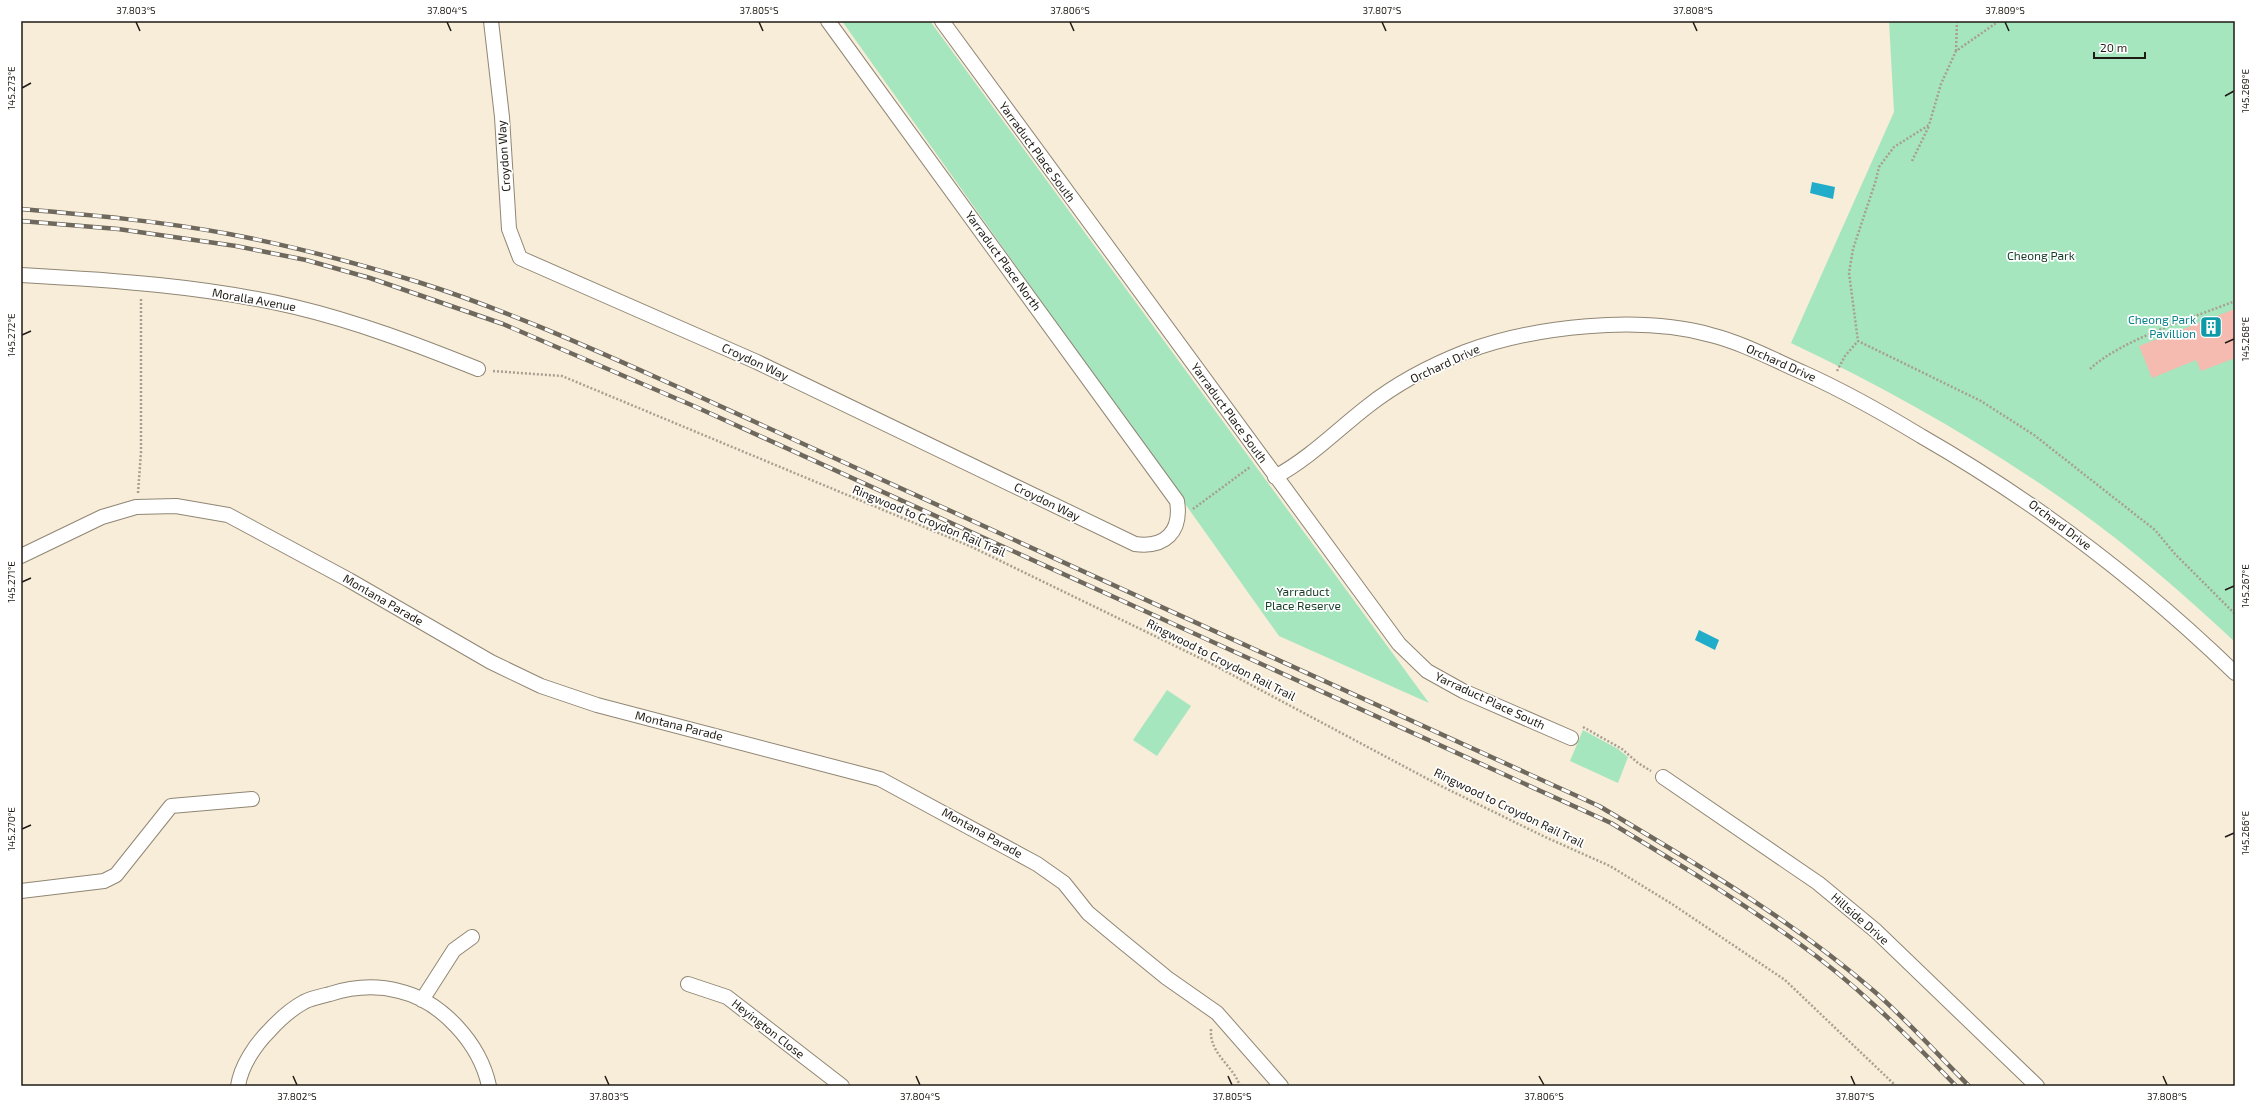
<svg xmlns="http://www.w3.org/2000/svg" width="2256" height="1107" font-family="'Exo 2',sans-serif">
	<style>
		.green { fill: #a5e6bf }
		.water { fill: #21adc9 }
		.building { fill: #f6bbb0 }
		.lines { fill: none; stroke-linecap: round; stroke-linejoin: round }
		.street-casing { stroke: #908674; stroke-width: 16 }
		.path { stroke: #a79f90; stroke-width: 2.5; stroke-dasharray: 2 2; stroke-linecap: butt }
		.street { stroke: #fff; stroke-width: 14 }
		.rail-casing { stroke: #6f685c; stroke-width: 4.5 }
		.rail { stroke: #fff; stroke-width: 3; stroke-dasharray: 9; stroke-linecap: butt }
		.ticks { fill: none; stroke: #1f1b14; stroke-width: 1.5 }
		.labels { text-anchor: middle; stroke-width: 3.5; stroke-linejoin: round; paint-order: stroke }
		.street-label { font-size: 12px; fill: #1f1b14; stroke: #fff }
		.park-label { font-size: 12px; fill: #153d28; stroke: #fff }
		.culture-label { font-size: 12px; fill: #0d838f; stroke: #fff; text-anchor: end }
		.neatline { fill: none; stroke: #1f1b14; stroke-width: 1.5 }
		.ticks-label { font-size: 10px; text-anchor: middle; fill: #1f1b14 }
	</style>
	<rect width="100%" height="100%" fill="#f8edd9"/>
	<!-- green -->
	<path class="green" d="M 842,21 L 930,21 L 1429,703 L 1279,636 Z
		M 1889,21 L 2235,21 L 2235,642 C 2179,590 2121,539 2058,496 C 1973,437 1884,387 1791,343 L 1894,112 Z
		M 1167,690 L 1191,706 L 1157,756 L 1133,740 Z
		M 1583,730 L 1618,749 L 1628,757 L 1618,783 L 1570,761 Z"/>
	<!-- water -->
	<path class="water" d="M 1812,182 L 1835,187 L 1833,199 L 1810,193 Z
		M 1699,630 L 1719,640 L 1715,650 L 1695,640 Z"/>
	<!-- building -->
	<path class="building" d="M 2235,309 L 2235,358 L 2201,371 L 2196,360 L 2152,378 L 2139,346 Z"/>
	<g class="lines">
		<!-- street casing -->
		<g class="street-casing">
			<path id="street" d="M 491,21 L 502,117 L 509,229 L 520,258 L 757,362 L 1135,544 C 1165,548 1182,532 1177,501 L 828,21
				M 942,21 L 1399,644 L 1427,671 L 1463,691 L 1571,738
				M 21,275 C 113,280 205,286 295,307 C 358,322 418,345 478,369
				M 1275,477 C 1310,458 1337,430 1368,406 C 1396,384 1432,365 1465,352 C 1534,326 1640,315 1711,335 C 1743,343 1774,360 1804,373 C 1844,391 1883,413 1921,436 C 2036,502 2140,581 2235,673
				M 21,556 L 102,517 L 136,507 L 176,506 L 228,515 L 349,580 L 491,662 L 541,686 L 597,705 L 880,779 L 1037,864 L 1064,883 L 1088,913 L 1118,938 L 1167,978 L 1217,1013 L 1281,1086
				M 1663,777 L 1818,883 L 1876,931 L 2037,1086
				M 21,891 L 104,881 L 116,875 L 171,806 L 252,799
				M 688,984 L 727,997 L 842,1086
				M 422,1000 L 454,950 L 472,937
				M 238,1086 C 241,1066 255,1045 269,1031 C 279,1020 291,1009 304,1002 C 311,998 322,996 330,994 C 352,987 376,985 399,991 C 442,1001 480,1044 489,1086"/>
		</g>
		<!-- path -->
		<path class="path" d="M 1999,21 L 1956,51 L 1941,84 L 1929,125 L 1894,147 L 1879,167 L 1876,180 L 1853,249 L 1849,273 L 1858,341 L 1981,401 L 2034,435 L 2155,530 L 2175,554 L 2235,614
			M 1956,51 L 1957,21
			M 1912,161 L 1929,126
			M 2090,369 C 2122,339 2193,318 2235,301
			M 493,371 L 562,376 L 972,547 L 1208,662 L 1439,785 L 1545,837 L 1610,866 L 1672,904 L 1785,980 L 1896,1086
			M 1837,371 L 1845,356 L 1858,341
			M 138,493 L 141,452 L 141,298
			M 1193,509 L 1250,467
			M 1583,727 L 1622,749 L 1638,763 L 1651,771
			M 1211,1029 C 1209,1054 1233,1065 1240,1086"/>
		<!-- street -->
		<use href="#street" class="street"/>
		<!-- rail casing -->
		<g class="rail-casing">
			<path id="rail" d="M 21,209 C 91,215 160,221 229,234 C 293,246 356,263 418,282 C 510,311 599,352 687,391 L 1599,806 C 1695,863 1791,919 1875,992 C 1908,1021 1938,1055 1969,1086
				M 21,221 L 118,229 L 236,246 L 306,260 L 370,278 L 503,324 L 696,407 L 1611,823 C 1674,861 1737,899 1797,942 C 1855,983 1907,1035 1956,1086"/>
		</g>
		<!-- rail -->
		<use href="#rail" class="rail"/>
	</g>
	<!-- ticks -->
	<path class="ticks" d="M 136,22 L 140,31M 447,22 L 451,31M 759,22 L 763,31M 1070,22 L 1074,31M 1382,22 L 1386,31M 1693,22 L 1697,31M 2005,22 L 2009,31M 22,88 L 31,83M 2225,96 L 2234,91M 22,335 L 31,331M 2225,343 L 2234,339M 22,582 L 31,578M 2225,590 L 2234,586M 22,829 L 31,825M 2225,837 L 2234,833M 293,1076 L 297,1085M 605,1076 L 609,1085M 916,1076 L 920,1085M 1228,1076 L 1232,1085M 1539,1076 L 1544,1085M 1851,1076 L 1855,1085M 2163,1076 L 2167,1085"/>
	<!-- icons -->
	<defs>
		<g id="building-square" transform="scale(1.15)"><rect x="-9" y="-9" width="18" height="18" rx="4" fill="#0f9aa8" stroke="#fff"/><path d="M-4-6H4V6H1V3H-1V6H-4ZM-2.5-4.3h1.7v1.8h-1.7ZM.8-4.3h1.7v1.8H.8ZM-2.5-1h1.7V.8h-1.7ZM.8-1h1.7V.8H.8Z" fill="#fff"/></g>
	</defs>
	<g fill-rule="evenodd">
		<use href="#building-square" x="2211" y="327"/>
	</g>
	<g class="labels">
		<!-- street labels -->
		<g class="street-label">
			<text transform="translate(1037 152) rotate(54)" y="4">Yarraduct Place South</text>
			<text transform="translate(504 156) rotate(-94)" y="4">Croydon Way</text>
			<text transform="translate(1003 261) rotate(54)" y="4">Yarraduct Place North</text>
			<text transform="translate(254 300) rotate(10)" y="4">Moralla Avenue</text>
			<text transform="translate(755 362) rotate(25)" y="4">Croydon Way</text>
			<text transform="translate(1781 363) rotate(24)" y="4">Orchard Drive</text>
			<text transform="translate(1445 364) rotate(-25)" y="4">Orchard Drive</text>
			<text transform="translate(1229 413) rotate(54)" y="4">Yarraduct Place South</text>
			<text transform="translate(1047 502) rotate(26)" y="4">Croydon Way</text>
			<text transform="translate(929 521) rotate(23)" y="4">Ringwood to Croydon Rail Trail</text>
			<text transform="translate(2060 525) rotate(37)" y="4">Orchard Drive</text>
			<text transform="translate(383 600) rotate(30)" y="4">Montana Parade</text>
			<text transform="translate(1221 660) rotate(27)" y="4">Ringwood to Croydon Rail Trail</text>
			<text transform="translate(1490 701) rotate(25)" y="4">Yarraduct Place South</text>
			<text transform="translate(679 726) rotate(14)" y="4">Montana Parade</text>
			<text transform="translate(1509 808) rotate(26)" y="4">Ringwood to Croydon Rail Trail</text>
			<text transform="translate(982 833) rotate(29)" y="4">Montana Parade</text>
			<text transform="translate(1860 919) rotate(41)" y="4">Hillside Drive</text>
			<text transform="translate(768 1029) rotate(38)" y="4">Heyington Close</text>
		</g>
		<!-- park labels -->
		<g class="park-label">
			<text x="2041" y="260">Cheong Park</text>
			<text x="1303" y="596">Yarraduct<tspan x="1303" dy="14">Place Reserve</tspan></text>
		</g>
		<!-- culture labels -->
		<g class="culture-label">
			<text x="2196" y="324">Cheong Park<tspan x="2196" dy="14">Pavillion</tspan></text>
		</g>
	</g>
	<!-- border -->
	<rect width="2256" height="1107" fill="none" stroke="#ffffff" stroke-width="44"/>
	<!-- scale -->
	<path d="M2094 52v6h51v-6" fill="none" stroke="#1f1b14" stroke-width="2"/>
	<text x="2100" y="52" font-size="12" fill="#1f1b14" stroke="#ffffff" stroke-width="3" paint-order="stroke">20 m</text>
	<rect x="22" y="22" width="2212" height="1063" class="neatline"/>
	<g class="ticks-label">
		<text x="136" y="14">37.803°S</text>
		<text x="447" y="14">37.804°S</text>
		<text x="759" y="14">37.805°S</text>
		<text x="1070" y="14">37.806°S</text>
		<text x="1382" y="14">37.807°S</text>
		<text x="1693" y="14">37.808°S</text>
		<text x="2005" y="14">37.809°S</text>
		<text transform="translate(11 88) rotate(-90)" y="4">145.273°E</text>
		<text transform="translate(2245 91) rotate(-90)" y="4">145.269°E</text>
		<text transform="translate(11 335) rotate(-90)" y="4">145.272°E</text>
		<text transform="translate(2245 339) rotate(-90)" y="4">145.268°E</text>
		<text transform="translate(11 582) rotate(-90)" y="4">145.271°E</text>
		<text transform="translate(2245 586) rotate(-90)" y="4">145.267°E</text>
		<text transform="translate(11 829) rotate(-90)" y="4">145.270°E</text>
		<text transform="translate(2245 833) rotate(-90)" y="4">145.266°E</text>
		<text x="297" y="1100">37.802°S</text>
		<text x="609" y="1100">37.803°S</text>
		<text x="920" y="1100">37.804°S</text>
		<text x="1232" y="1100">37.805°S</text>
		<text x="1544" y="1100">37.806°S</text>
		<text x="1855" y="1100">37.807°S</text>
		<text x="2167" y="1100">37.808°S</text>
	</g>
</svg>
